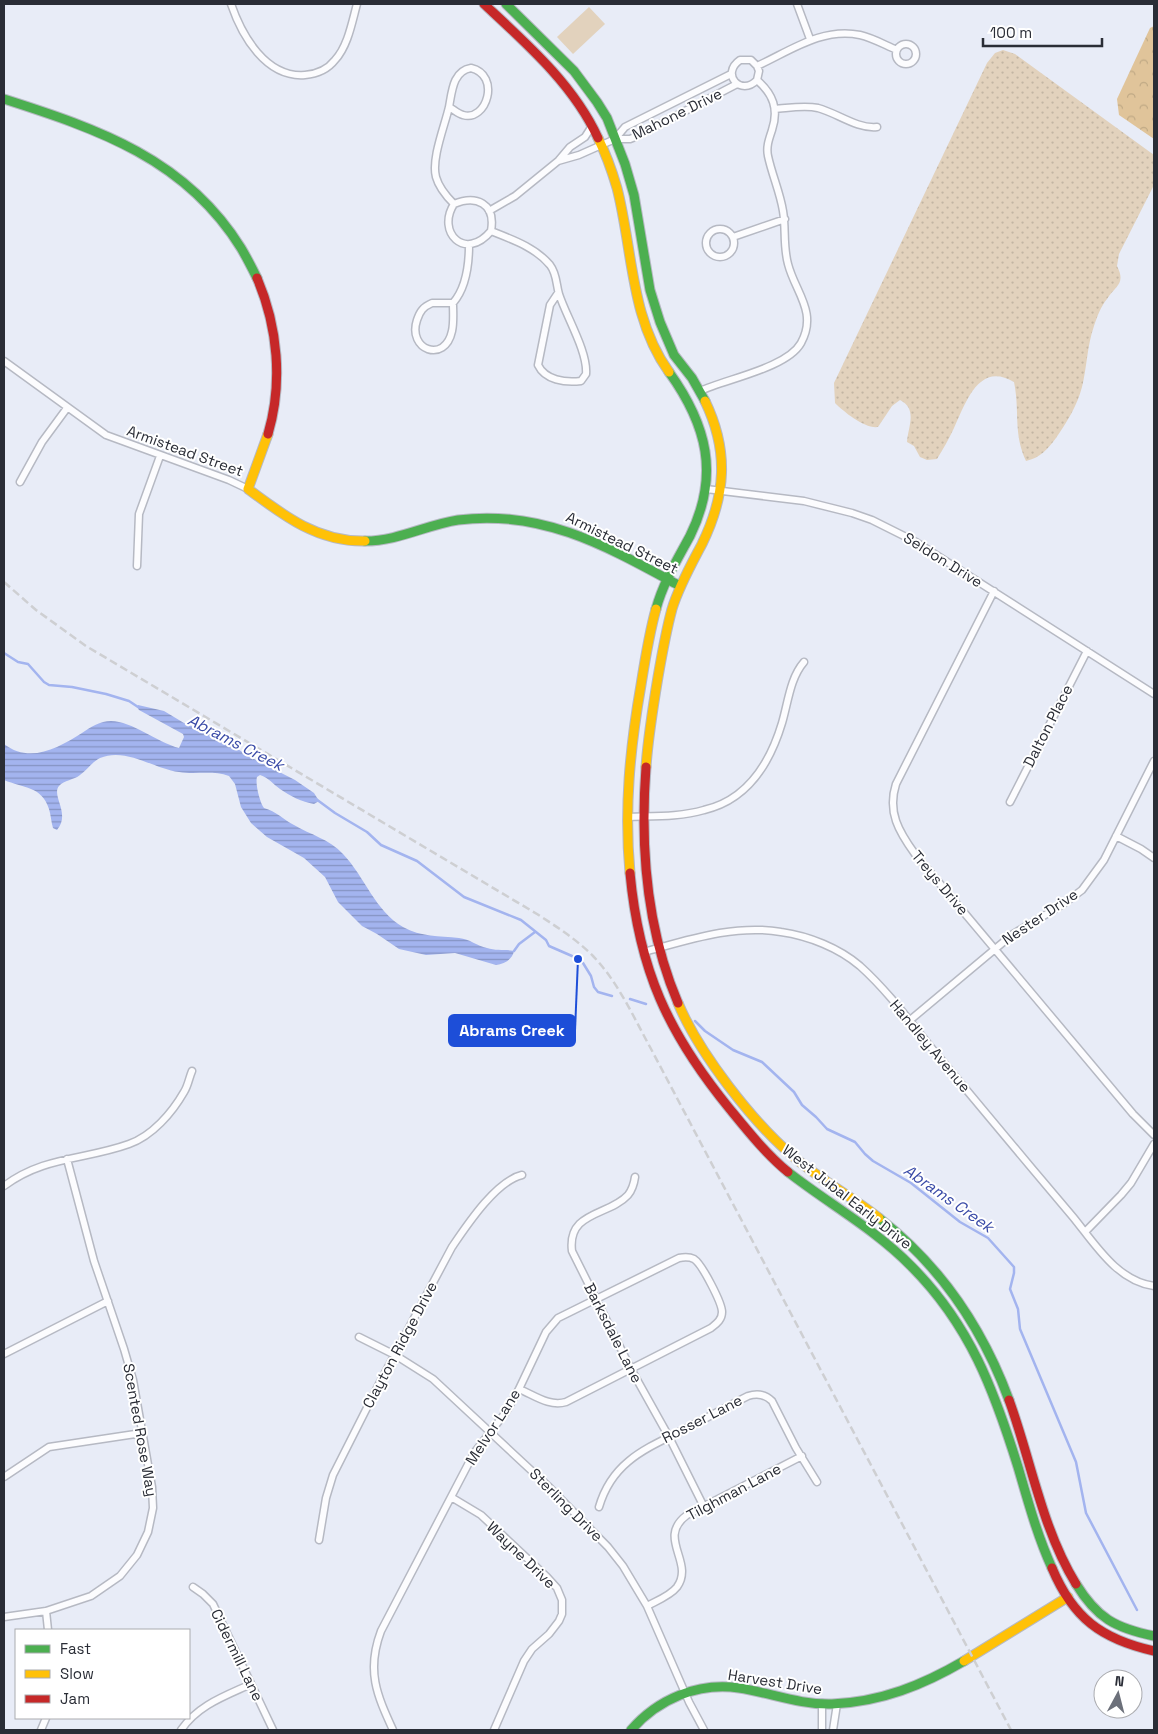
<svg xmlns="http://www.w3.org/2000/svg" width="1158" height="1734" font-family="'Space Grotesk',sans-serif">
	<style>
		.grass { fill: url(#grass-dots) }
		.forest { fill: url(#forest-crowns) }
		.park { fill: #e2d2bd }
		.water { fill: url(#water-rules) }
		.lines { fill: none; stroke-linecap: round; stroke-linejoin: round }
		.stream { stroke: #a3b4ef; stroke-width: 2.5 }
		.street-casing { stroke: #b6b9c3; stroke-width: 9 }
		.fast-casing { stroke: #b6b9c3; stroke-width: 11 }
		.slow-casing { stroke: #b6b9c3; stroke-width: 11 }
		.jam-casing { stroke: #b6b9c3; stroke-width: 11 }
		.street { stroke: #fcfcfe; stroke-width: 6 }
		.fast { stroke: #4caf50; stroke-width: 9 }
		.slow { stroke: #ffc107; stroke-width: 9 }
		.jam { stroke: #c62828; stroke-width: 9 }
		.rail { stroke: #cecfd2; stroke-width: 2.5; stroke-dasharray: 8 4; stroke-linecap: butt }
		.labels { text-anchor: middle; stroke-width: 4; stroke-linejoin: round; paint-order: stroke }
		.street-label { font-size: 15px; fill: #2a2d36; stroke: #fff }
		.water-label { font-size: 16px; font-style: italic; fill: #394aa7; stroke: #fff }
		.leader { fill: none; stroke: #1d4ed8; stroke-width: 2 }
		.callout-dot { fill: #1d4ed8; stroke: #fff; stroke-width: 2 }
		.callout { fill: #1d4ed8; stroke: #1d4ed8; stroke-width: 2 }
		.callout-label { font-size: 16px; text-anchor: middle; font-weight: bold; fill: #fff }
	</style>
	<defs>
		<pattern id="grass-dots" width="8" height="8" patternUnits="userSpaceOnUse" patternTransform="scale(1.25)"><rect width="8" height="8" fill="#e2d2bd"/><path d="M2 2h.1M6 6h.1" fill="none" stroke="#c2b5a3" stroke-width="1.8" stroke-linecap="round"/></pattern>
		<pattern id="forest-crowns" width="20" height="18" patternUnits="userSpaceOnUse" patternTransform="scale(1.25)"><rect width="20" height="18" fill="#e0c49a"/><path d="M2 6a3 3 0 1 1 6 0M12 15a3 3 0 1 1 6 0" fill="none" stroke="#c0a985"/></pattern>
		<pattern id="water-rules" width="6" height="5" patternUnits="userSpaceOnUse" patternTransform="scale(1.25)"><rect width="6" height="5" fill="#a3b4ef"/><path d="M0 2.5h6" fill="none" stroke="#8593c2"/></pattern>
	</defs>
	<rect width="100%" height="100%" fill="#e8ecf7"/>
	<!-- grass -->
	<path class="grass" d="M 1003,50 L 1015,54 L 1154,155 L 1154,185 L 1119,254 L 1117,266 C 1126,284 1116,285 1107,299 C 1101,306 1097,317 1094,326 C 1087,346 1087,367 1082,387 C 1077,406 1067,422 1056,438 C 1048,449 1040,458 1026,461 C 1013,433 1020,411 1014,382 C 979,361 966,402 954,428 C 949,439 943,449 937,459 L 927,460 L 920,457 L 914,446 L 907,442 C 908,427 918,409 900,400 L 892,406 L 878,427 C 865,429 844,412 835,403 L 834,383 L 987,63 L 995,53 Z"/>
	<!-- forest -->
	<path class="forest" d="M 1154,26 L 1154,139 L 1119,115 L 1117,99 L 1150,28 Z"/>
	<!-- park -->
	<path class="park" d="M 589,7 L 605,24 L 573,54 L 557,37 Z"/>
	<!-- water -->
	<path class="water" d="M 138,705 L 164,711 L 184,723 L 224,740 L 250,757 L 295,780 L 314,793 L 319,801 L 314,804 C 302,802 290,796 280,789 C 273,784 269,778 260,775 L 257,777 C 255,784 260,803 264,808 C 276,811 284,820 294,825 C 311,835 329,839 343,854 C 365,877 375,911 403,927 C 421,937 439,936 459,938 C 470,939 477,946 487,948 C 496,951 505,949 514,951 C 512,960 504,964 496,965 L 455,953 L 426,955 L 399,949 L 377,934 L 362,926 L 338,902 L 325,877 L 304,858 L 267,837 L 251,823 L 241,807 L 235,784 L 229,776 C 212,770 195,775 179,772 C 154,769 126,747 100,758 C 92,762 87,770 80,775 C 74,780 64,780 59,786 C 51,796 71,813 57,830 L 53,828 C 51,822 51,815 49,809 C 42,786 23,788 4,780 L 4,744 C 30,764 58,748 82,733 C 91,727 100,721 111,721 C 132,721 156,742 179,748 L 184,737 L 183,734 L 139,710 L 137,707 Z"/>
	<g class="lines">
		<!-- stream -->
		<path class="stream" d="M 4,653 L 18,662 L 28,664 L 44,682 L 49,685 L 72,687 L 106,694 L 129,701 L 138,707
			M 316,799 L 335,813 L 367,832 L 381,845 L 417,861 L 464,897 L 521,920 L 546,940 L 549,946 L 572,956 L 583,963 L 591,976 L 594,987 L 598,992 L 612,996
			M 514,951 L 519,944 L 535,932
			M 630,999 L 646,1004
			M 695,1021 L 705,1031 L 733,1050 L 762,1062 L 794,1092 L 802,1105 L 816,1117 L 827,1129 L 855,1142 L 865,1154 L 873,1161 L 911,1183 L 960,1222 L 988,1238 L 1014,1267 L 1014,1273 L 1010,1289 L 1018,1309 L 1020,1329 L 1076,1462 L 1086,1513 L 1137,1610"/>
		<!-- street casing -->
		<g class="street-casing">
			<path id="street" d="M 231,4 C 242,36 266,78 305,75 C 317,74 328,69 335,60 C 348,46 352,22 357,4
				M 797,4 L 810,39
				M896 54a10 10 0 1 1 20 0a10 10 0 1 1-20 0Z
				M 757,66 C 790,51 822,27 860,35 C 873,38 885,45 897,50
				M 471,68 C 501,75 487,122 463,115 C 458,114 453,109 449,107 C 452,91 453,71 471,68 Z
				M 757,80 C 741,97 720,74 740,60 L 751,60 L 757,66
				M 757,80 L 759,71 L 757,66
				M 449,107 C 445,125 431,159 436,177 C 439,188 446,196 454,204
				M 775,109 C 789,108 804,105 818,108 C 837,113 857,129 877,127
				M 615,139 L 625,127 L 731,74
				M 559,160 L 570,147 L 585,137 L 592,126
				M 454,204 C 436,232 465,262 491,231
				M 454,204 C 476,195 496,203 491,231
				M 489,211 L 515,196 L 558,161 L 579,155 L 615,139 L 630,139 L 635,137 L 737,84
				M706 243a14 14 0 1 1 28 0a14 14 0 1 1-28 0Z
				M 491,231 C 511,239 535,247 550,265 C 557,274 556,284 559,294 C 566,316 588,352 586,374 L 581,381 C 565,383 545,380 538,365 L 550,305 L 558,293
				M 733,237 L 785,219
				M 432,303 L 453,303 C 453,312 454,322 452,331 C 445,364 407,350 417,320 C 420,311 423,307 432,303 Z
				M 453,303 C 466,288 469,264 469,245
				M 4,361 L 106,435 L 229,480 L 248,489
				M 700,391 C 726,379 787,368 801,343 C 818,312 795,292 788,264 C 783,246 786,228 783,211 C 780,192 772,175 768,156 C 766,147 769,139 772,130 C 779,109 773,94 757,80
				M 20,482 L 42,442 L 67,408
				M 706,489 L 804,501 L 852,513 L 872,520 L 916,542 L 1154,694
				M 137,566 L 139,514 L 160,456
				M 994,591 L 896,784 C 887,812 899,832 915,854 L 1133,1114 L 1154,1135
				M 1010,802 L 1087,651
				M 628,817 C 653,816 680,817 704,810 C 747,800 770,763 782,723 C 788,703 790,678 804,662
				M 1116,836 L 1141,849 L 1154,858
				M 644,952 C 688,940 735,924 781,932 C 809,936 839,948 860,966 C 890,993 914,1027 939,1057 C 984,1111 1028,1164 1073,1217 C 1095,1244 1117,1281 1154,1286
				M 909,1021 L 1013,934 L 1062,905 L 1082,890 L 1104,860 L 1154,761
				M 635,1177 C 634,1184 632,1190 628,1195 C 609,1216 567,1211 572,1251 L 631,1369 L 669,1437 L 704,1507
				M 4,1186 C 44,1156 85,1160 129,1144 C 152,1136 172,1113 184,1092 C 188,1086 189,1078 192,1071
				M 1085,1232 L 1121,1195 L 1131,1183 L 1154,1144
				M 359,1337 L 395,1355 L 433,1379 L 548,1486 L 608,1547 L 623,1566 L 647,1606 L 689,1702 L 704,1730
				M 4,1354 L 108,1301
				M 4,1477 L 49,1447 L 142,1433
				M 451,1497 L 481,1515 L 547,1577 L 557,1588 L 562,1600 L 562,1614 L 559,1621 L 549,1634 L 532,1649 L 524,1661 L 494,1730
				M 599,1507 C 612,1462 645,1449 683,1430 C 705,1419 726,1407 748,1396 C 757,1393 765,1394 772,1401 L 796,1448 L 817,1482
				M 319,1540 L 326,1498 L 333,1475 L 379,1384 L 452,1247 C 467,1225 496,1181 522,1175
				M 193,1587 L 203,1594 L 213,1604 L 273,1730
				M 647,1606 C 656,1601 670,1596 677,1587 C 695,1562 656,1538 687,1515 L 802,1456
				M 46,1611 L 48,1630
				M 4,1617 L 46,1611 L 91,1596 L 120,1576 L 137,1555 L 148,1532 L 153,1508 L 152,1487 L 133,1380 L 124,1349 L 94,1261 L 67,1159
				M 41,1730 L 46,1718
				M 181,1730 C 198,1705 225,1696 251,1684
				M 393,1730 C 377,1695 366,1671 381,1631 L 474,1453 L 506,1412 L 519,1389 L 546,1332 L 558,1318 L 679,1258 C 684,1257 690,1257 694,1259 C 702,1264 722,1303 722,1312 C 722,1320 716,1324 711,1328 L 566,1402 C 549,1407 534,1395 519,1389
				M 822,1730 L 822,1703
				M 833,1730 L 837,1704"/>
		</g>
		<!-- fast casing -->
		<g class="fast-casing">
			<path id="fast" d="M 506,4 L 574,71 L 597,102 L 607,118 L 625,164 L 634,195 L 650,290 L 660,322 L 674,355 L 692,378 L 705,401
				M 4,99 C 98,129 186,159 241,248 C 247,258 252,268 257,278
				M 365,541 C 398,541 426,525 458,520 C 543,509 608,547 680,586
				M 656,609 C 663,583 677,560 690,536 C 720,475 707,425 669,372
				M 788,1172 C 829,1204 875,1229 911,1266 C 970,1325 994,1390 1018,1467 C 1028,1501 1037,1535 1052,1568
				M 879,1218 C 941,1266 982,1327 1009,1400
				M 1076,1584 C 1097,1618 1115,1628 1154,1636
				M 631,1730 C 658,1699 698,1682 739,1688 C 771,1693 800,1705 832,1704 C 881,1702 923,1685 964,1661"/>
		</g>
		<!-- slow casing -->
		<g class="slow-casing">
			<path id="slow" d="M 598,138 C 606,154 612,171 617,188 C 633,250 630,318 669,372
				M 268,434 L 248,489 C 284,516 318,542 365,541
				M 646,767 C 648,737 653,707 658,677 C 662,654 666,631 672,609 C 679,586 691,565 702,544 C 726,495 729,451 705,401
				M 630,873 C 624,809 630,748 641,685 C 645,660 649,634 656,609
				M 678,1003 C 699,1053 753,1123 795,1158 C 821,1180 852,1197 879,1218
				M 964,1661 L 1068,1597"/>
		</g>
		<!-- jam casing -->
		<g class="jam-casing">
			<path id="jam" d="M 484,4 C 526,43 574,85 598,138
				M 257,278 C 278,327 283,383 268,434
				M 646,767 C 640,847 646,928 678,1003
				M 630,873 C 639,970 668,1033 729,1108 C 747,1130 766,1154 788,1172
				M 1009,1400 C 1031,1460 1042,1529 1076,1584
				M 1052,1568 C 1073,1618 1101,1639 1154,1651"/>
		</g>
		<!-- street -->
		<use href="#street" class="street"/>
		<!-- fast -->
		<use href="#fast" class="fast"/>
		<!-- slow -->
		<use href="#slow" class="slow"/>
		<!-- jam -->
		<use href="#jam" class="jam"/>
		<!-- rail -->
		<path class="rail" d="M 4,582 L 36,610 L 86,646 L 537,914 C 557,927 576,939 593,956 C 618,982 633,1016 650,1047 L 1011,1730"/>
	</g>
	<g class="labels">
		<!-- street labels -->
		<g class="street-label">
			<text transform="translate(677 114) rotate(-26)" y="5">Mahone Drive</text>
			<text transform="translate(185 451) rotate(20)" y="5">Armistead Street</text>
			<text transform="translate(622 543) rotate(26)" y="5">Armistead Street</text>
			<text transform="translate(943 560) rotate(32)" y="5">Seldon Drive</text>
			<text transform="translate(1048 726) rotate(-63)" y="5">Dalton Place</text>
			<text transform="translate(940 883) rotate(50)" y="5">Treys Drive</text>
			<text transform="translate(1040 917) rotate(-34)" y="5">Nester Drive</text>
			<text transform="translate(930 1046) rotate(50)" y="5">Handley Avenue</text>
			<text transform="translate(847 1197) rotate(38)" y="5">West Jubal Early Drive</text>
			<text transform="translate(613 1333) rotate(63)" y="5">Barksdale Lane</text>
			<text transform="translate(400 1345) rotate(-62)" y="5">Clayton Ridge Drive</text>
			<text transform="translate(702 1419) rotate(-27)" y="5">Rosser Lane</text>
			<text transform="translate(493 1427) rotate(-57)" y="5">Melvor Lane</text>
			<text transform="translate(140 1430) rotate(80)" y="5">Scented Rose Way</text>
			<text transform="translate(734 1492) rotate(-28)" y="5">Tilghman Lane</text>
			<text transform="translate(566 1505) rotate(45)" y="5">Sterling Drive</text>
			<text transform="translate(521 1555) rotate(44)" y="5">Wayne Drive</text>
			<text transform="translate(237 1655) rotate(64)" y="5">Cidermill Lane</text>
			<text transform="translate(775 1682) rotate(9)" y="5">Harvest Drive</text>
		</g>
		<!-- water labels -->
		<g class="water-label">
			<text transform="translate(236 742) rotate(27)" y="6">Abrams Creek</text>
			<text transform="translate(949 1198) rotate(35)" y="6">Abrams Creek</text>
		</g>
	</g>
	<!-- callouts -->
	<path class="leader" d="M578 959L575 1031"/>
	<circle class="callout-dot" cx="578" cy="959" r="5"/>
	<rect class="callout" x="449" y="1015" width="126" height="31" rx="5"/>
	<g class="callout-label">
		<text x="512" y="1036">Abrams Creek</text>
	</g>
	<!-- border -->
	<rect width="1158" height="1734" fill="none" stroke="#2a2d36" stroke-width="10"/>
	<!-- legend -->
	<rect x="15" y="1629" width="175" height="90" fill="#ffffff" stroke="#aaabaf"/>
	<rect x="25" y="1645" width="25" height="8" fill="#4caf50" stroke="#aaabaf"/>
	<text x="60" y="1654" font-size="15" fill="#2a2d36">Fast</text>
	<rect x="25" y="1670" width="25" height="8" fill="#ffc107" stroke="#aaabaf"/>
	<text x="60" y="1679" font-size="15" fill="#2a2d36">Slow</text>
	<rect x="25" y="1695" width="25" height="8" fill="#c62828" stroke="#aaabaf"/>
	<text x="60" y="1704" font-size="15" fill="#2a2d36">Jam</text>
	<!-- north arrow -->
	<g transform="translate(1118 1694) rotate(7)"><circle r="24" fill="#ffffff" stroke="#aaabaf"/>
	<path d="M0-4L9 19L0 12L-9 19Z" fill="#6c707a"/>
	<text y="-8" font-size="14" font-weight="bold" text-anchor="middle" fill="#2a2d36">N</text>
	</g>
	<!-- scale -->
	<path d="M983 38v8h119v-8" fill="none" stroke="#2a2d36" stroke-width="2.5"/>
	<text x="990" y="38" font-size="15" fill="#2a2d36" stroke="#ffffff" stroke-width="4" paint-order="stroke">100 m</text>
</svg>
